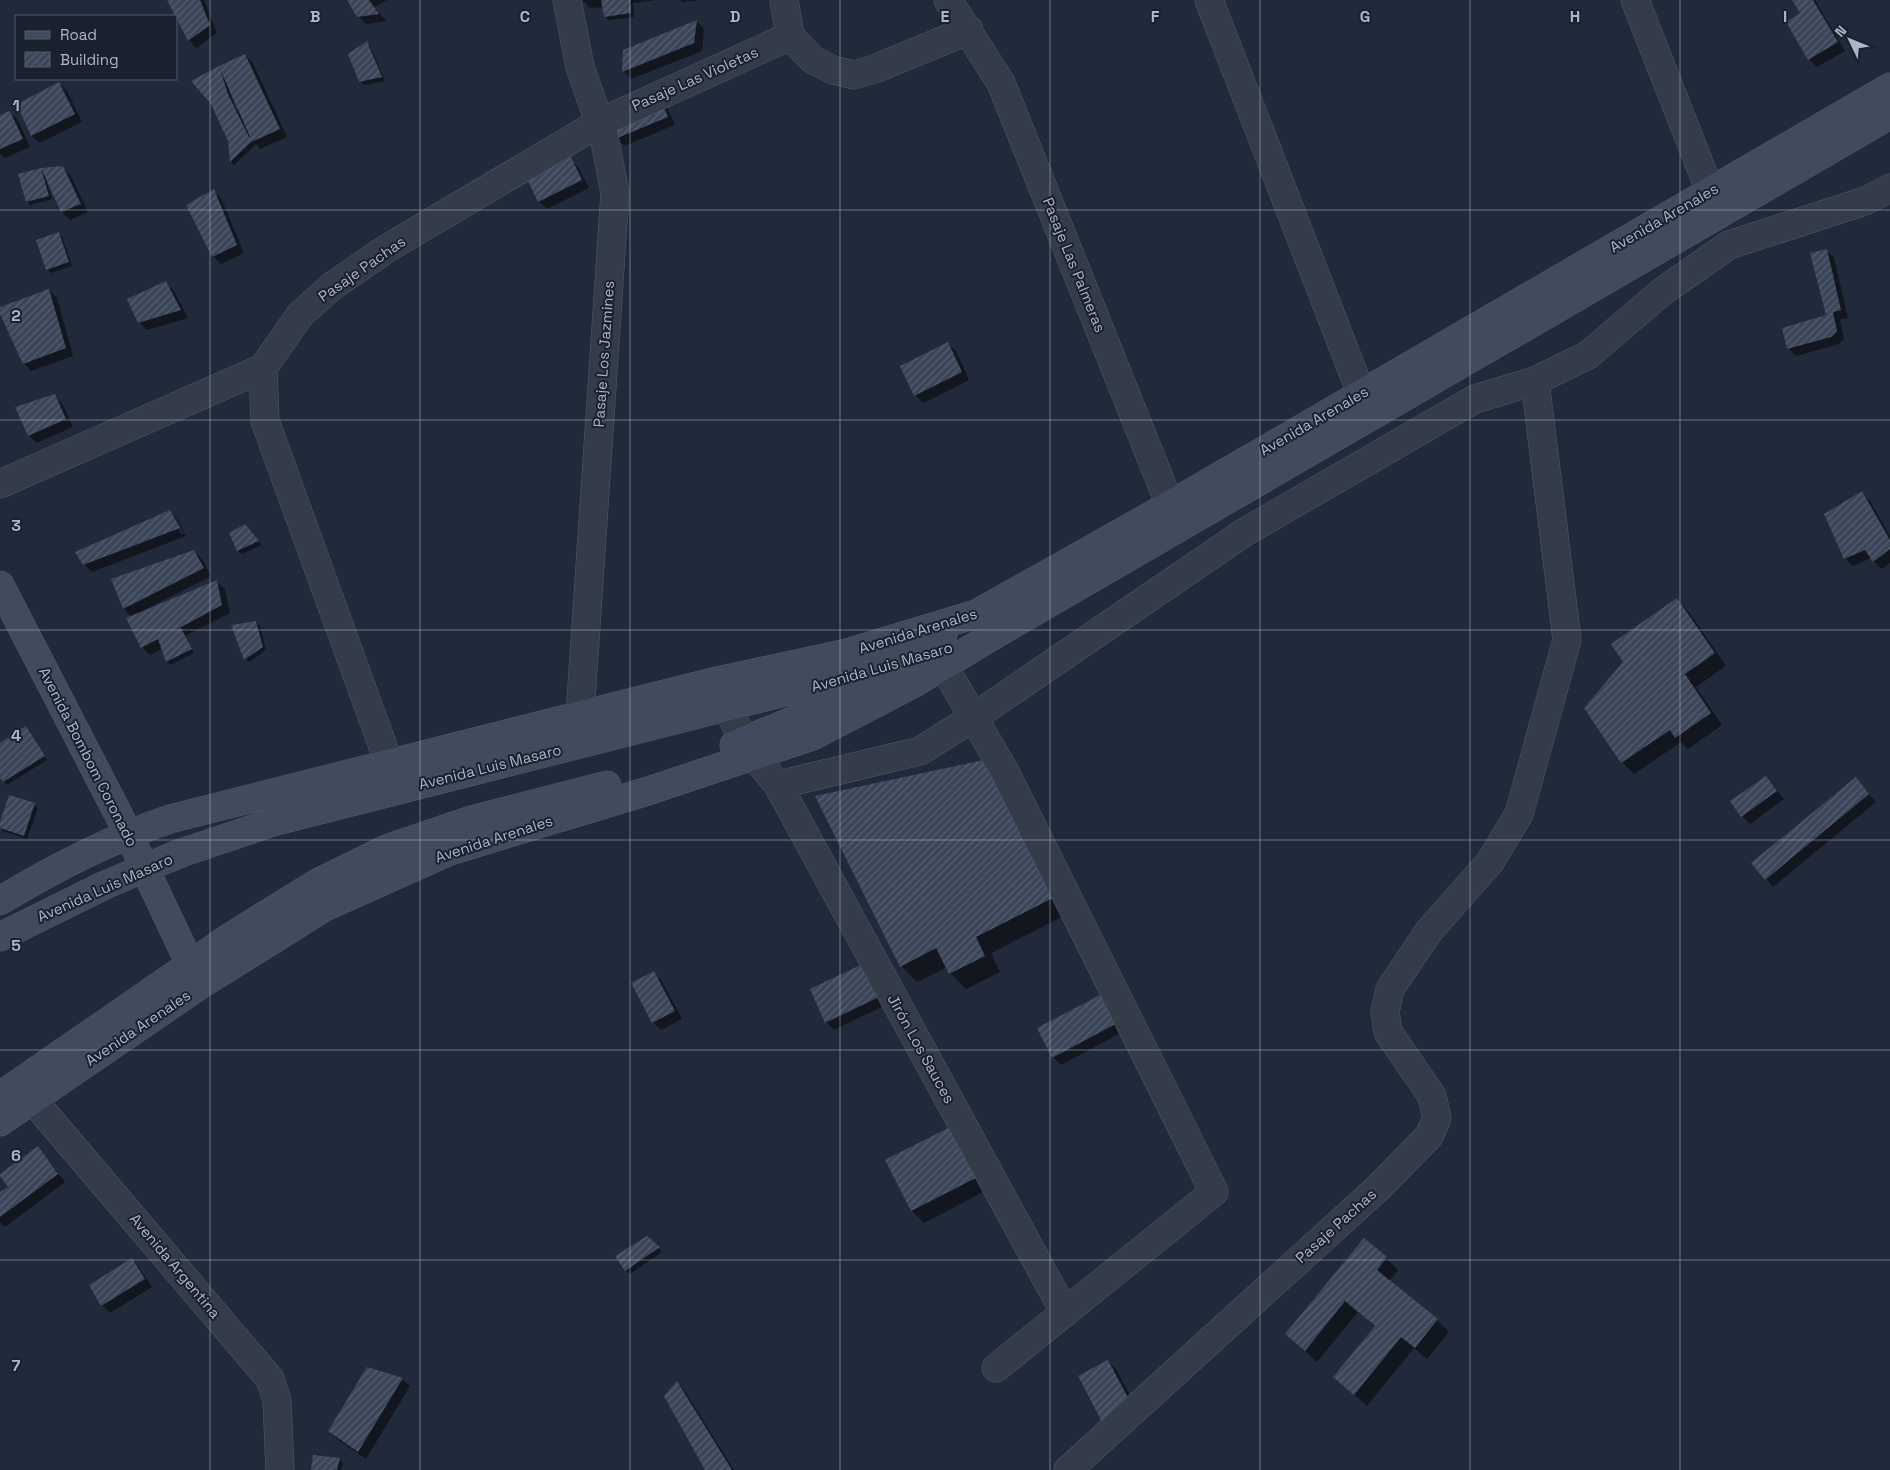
<svg xmlns="http://www.w3.org/2000/svg" width="1890" height="1470" font-family="'Space Grotesk',sans-serif">
	<style>
		.shadow { fill: #0007; fill-rule: evenodd }
		.building { fill: url(#building-hatch); fill-rule: evenodd }
		.lines { fill: none; stroke-linecap: round; stroke-linejoin: round }
		.street-casing { stroke: #515968; stroke-width: 29 }
		.secondary-casing { stroke: #515968; stroke-width: 29 }
		.street { stroke: #343c4a; stroke-width: 28 }
		.secondary { stroke: #414b5e; stroke-width: 28 }
		.grid { fill: none; stroke: #aeb6c7; stroke-width: 1; stroke-opacity: 0.55 }
		.labels { text-anchor: middle; stroke-width: 4; stroke-linejoin: round; paint-order: stroke }
		.street-label { font-size: 15px; fill: #aeb6c7; stroke: #19212f }
		.grid-label { font-size: 16px; text-anchor: middle; font-weight: bold; fill: #aeb6c7; stroke: #19212f; stroke-width: 4; stroke-linejoin: round; paint-order: stroke }
	</style>
	<defs>
		<pattern id="building-hatch" width="6" height="6" patternUnits="userSpaceOnUse" patternTransform="scale(1.25)"><rect width="6" height="6" fill="#3c465a"/><path d="M-1 1l2-2M0 6l6-6M5 7l2-2" fill="none" stroke="#565e70"/></pattern>
	</defs>
	<rect width="100%" height="100%" fill="#202a3a"/>
	<!-- shadow -->
	<path class="shadow" d="M 168,0 L 204,0 L 217,33 L 196,48 L 189,40 Z
		M 348,0 L 387,0 L 374,7 L 386,21 L 366,24 L 358,16 Z
		M 657,0 L 633,3 L 634,17 L 609,20 L 605,16 L 604,7 L 590,8 L 582,0 Z
		M 680,0 L 701,0 L 682,2 Z
		M 1794,0 L 1815,0 L 1845,51 L 1817,67 L 1809,59 L 1787,23 L 1802,14 Z
		M 696,21 L 704,29 L 702,51 L 631,79 L 624,71 L 624,51 Z
		M 367,43 L 370,46 L 385,81 L 364,85 L 360,81 Z
		M 245,55 L 253,63 L 287,137 L 260,149 L 256,144 L 234,165 L 231,162 L 229,141 L 212,103 L 193,82 ZM 231,90 L 238,108 L 236,109 L 229,91 Z
		M 59,84 L 67,91 L 82,122 L 40,143 L 32,136 L 18,104 Z
		M 661,101 L 668,109 L 675,125 L 624,146 L 616,138 Z
		M 10,112 L 18,120 L 30,147 L 5,158 L 0,153 L 0,117 Z
		M 570,159 L 578,167 L 589,188 L 547,209 L 539,201 Z
		M 63,168 L 71,176 L 88,212 L 70,220 L 62,212 L 48,180 L 46,181 L 52,199 L 30,205 L 27,201 L 40,169 L 44,173 Z
		M 213,191 L 221,198 L 244,253 L 221,264 L 213,256 L 188,205 Z
		M 59,234 L 62,237 L 72,266 L 51,273 L 47,269 Z
		M 1826,250 L 1834,258 L 1848,318 L 1840,319 L 1844,339 L 1839,344 L 1796,356 L 1788,348 L 1827,316 Z
		M 166,283 L 174,291 L 188,318 L 147,330 L 139,322 Z
		M 49,290 L 57,298 L 73,356 L 31,371 L 24,363 L 0,308 Z
		M 948,344 L 956,351 L 969,380 L 923,403 L 915,395 Z
		M 54,396 L 62,403 L 73,427 L 37,443 L 29,436 L 17,407 Z
		M 1862,493 L 1870,501 L 1890,536 L 1890,563 L 1881,569 L 1871,558 L 1853,566 L 1845,558 L 1825,515 Z
		M 170,512 L 178,520 L 186,536 L 92,572 L 84,564 ZM 174,519 L 176,519 L 184,533 L 181,534 Z
		M 249,530 L 262,545 L 242,554 L 238,551 L 231,533 Z
		M 194,551 L 202,559 L 211,576 L 150,607 L 151,609 L 217,582 L 225,589 L 230,613 L 185,636 L 194,653 L 171,665 L 167,662 L 163,648 L 150,655 L 142,647 L 132,617 L 124,609 L 113,579 Z
		M 1677,600 L 1689,612 L 1726,666 L 1696,687 L 1722,725 L 1688,749 L 1681,742 L 1634,774 L 1622,762 L 1585,708 Z
		M 256,622 L 260,626 L 266,650 L 249,662 L 245,659 Z
		M 29,732 L 47,760 L 7,785 L 0,775 L 0,745 Z
		M 984,762 L 1068,914 L 991,953 L 1000,972 L 966,989 L 950,973 L 947,967 L 917,982 L 901,966 Z
		M 1766,777 L 1784,799 L 1750,824 L 1742,816 Z
		M 1856,779 L 1876,802 L 1773,887 L 1766,879 Z
		M 34,805 L 38,808 L 27,839 L 3,831 L 0,828 L 0,825 Z
		M 867,963 L 890,1003 L 834,1030 L 826,1022 Z
		M 653,973 L 661,980 L 682,1019 L 661,1030 L 653,1022 Z
		M 1114,1002 L 1128,1029 L 1061,1065 L 1053,1057 Z
		M 961,1140 L 987,1190 L 924,1223 L 912,1211 L 887,1161 Z
		M 38,1148 L 65,1182 L 5,1227 L 0,1223 L 0,1194 L 9,1187 Z
		M 647,1237 L 662,1252 L 630,1274 L 626,1270 Z
		M 1386,1258 L 1398,1270 L 1389,1281 L 1437,1320 L 1449,1332 L 1427,1359 L 1414,1348 L 1367,1406 L 1335,1377 L 1375,1327 L 1358,1312 L 1317,1362 L 1287,1334 Z
		M 132,1259 L 139,1267 L 152,1287 L 110,1313 L 102,1305 L 90,1286 Z
		M 1108,1361 L 1116,1369 L 1139,1413 L 1079,1377 Z
		M 402,1379 L 410,1386 L 366,1459 L 337,1439 L 329,1431 Z
		M 677,1382 L 684,1390 L 734,1470 L 706,1470 Z
		M 339,1460 L 343,1463 L 341,1470 L 313,1470 Z"/>
	<!-- building -->
	<path class="building" d="M 167,0 L 200,0 L 210,25 L 188,41 Z
		M 347,0 L 369,0 L 379,14 L 357,17 Z
		M 601,0 L 630,0 L 631,13 L 604,17 Z
		M 1792,0 L 1813,0 L 1838,42 L 1808,60 L 1786,22 L 1800,13 Z
		M 697,20 L 694,43 L 622,72 L 623,50 Z
		M 367,41 L 382,77 L 359,82 L 348,54 Z
		M 245,54 L 280,129 L 251,142 L 230,162 L 228,141 L 211,104 L 191,81 L 219,66 ZM 220,69 L 250,137 L 249,137 L 228,94 Z
		M 59,82 L 75,114 L 31,136 L 17,104 Z
		M 661,100 L 668,117 L 615,139 L 608,122 Z
		M 10,111 L 23,139 L 0,149 L 0,115 Z
		M 571,157 L 582,180 L 538,202 L 527,179 Z
		M 63,166 L 81,204 L 61,212 L 41,168 L 49,196 L 26,202 L 18,174 L 41,168 Z
		M 214,189 L 237,245 L 212,257 L 186,205 Z
		M 59,232 L 69,262 L 46,270 L 36,240 Z
		M 1827,249 L 1841,310 L 1833,312 L 1837,331 L 1831,337 L 1787,349 L 1782,328 L 1826,315 L 1810,253 Z
		M 166,281 L 181,310 L 138,323 L 127,299 Z
		M 49,289 L 66,348 L 23,364 L 0,314 L 0,307 Z
		M 948,342 L 962,372 L 914,396 L 900,366 Z
		M 55,394 L 66,419 L 28,436 L 15,407 Z
		M 1862,491 L 1890,540 L 1890,549 L 1873,562 L 1865,550 L 1844,559 L 1824,514 Z
		M 170,510 L 180,528 L 83,565 L 75,552 Z
		M 245,524 L 259,541 L 237,551 L 229,533 Z
		M 194,550 L 204,568 L 123,609 L 111,579 Z
		M 217,580 L 222,605 L 172,632 L 181,628 L 192,649 L 166,662 L 158,639 L 141,648 L 126,618 Z
		M 1677,598 L 1715,653 L 1685,674 L 1711,713 L 1675,738 L 1670,730 L 1621,763 L 1584,708 L 1623,662 L 1611,644 Z
		M 256,621 L 263,647 L 244,660 L 231,625 Z
		M 26,726 L 45,756 L 3,782 L 0,778 L 0,743 Z
		M 984,760 L 1053,898 L 976,937 L 985,956 L 949,974 L 936,948 L 900,967 L 815,796 Z
		M 1766,776 L 1777,791 L 1741,817 L 1730,801 Z
		M 1856,777 L 1869,794 L 1765,880 L 1751,863 Z
		M 9,795 L 35,803 L 24,836 L 0,828 L 0,822 Z
		M 867,962 L 883,995 L 825,1023 L 810,989 Z
		M 654,971 L 675,1011 L 652,1023 L 631,983 Z
		M 1106,992 L 1121,1021 L 1052,1058 L 1037,1028 Z
		M 950,1127 L 976,1178 L 911,1211 L 885,1160 Z
		M 38,1146 L 58,1174 L 0,1217 L 0,1192 L 8,1187 L 0,1176 L 0,1174 Z
		M 647,1236 L 660,1247 L 625,1271 L 615,1256 Z
		M 1364,1238 L 1387,1257 L 1377,1270 L 1438,1319 L 1415,1348 L 1401,1337 L 1354,1395 L 1333,1377 L 1375,1326 L 1345,1301 L 1305,1351 L 1285,1334 Z
		M 132,1258 L 145,1279 L 101,1306 L 89,1285 Z
		M 1108,1360 L 1132,1405 L 1102,1422 L 1078,1376 Z
		M 367,1367 L 403,1378 L 358,1452 L 328,1431 Z
		M 677,1381 L 732,1470 L 705,1470 L 664,1396 Z
		M 313,1455 L 340,1458 L 337,1470 L 311,1470 Z"/>
	<g class="lines">
		<!-- street casing -->
		<g class="street-casing">
			<path id="street" d="M 567,0 L 580,67 L 604,136 L 615,193 L 580,715
				M 784,0 L 790,36
				M 948,0 L 1001,83 L 1170,505
				M 1209,0 L 1361,393
				M 1635,0 L 1710,191 L 1717,214
				M 790,36 L 812,59 L 833,70 L 854,75 L 877,68 L 969,30
				M 263,368 L 265,421 L 389,763
				M 0,484 L 263,368 L 300,315 L 331,287 L 386,249 L 599,123 L 790,36
				M 932,646 L 1005,772 L 1214,1192 L 996,1368
				M 726,707 L 754,756 L 778,785 L 1065,1313
				M 778,785 L 920,751 L 974,717 L 1245,532 L 1475,399 L 1535,381 L 1588,355 L 1663,291 L 1729,245 L 1865,201 L 1890,188
				M 21,1083 L 32,1099 L 270,1379 L 277,1400 L 280,1470
				M 1068,1470 L 1378,1188 L 1429,1136 L 1437,1118 L 1432,1096 L 1388,1032 L 1385,1012 L 1390,989 L 1429,931 L 1490,862 L 1519,814 L 1567,640 L 1535,381"/>
		</g>
		<!-- secondary casing -->
		<g class="secondary-casing">
			<path id="secondary" d="M 0,585 L 128,833 L 198,981
				M 734,745 L 799,718 L 943,635
				M 0,901 C 54,868 111,839 170,819 L 708,683 L 847,653 L 976,614 L 1170,505 L 1890,87
				M 0,937 L 105,885 L 145,868 L 181,853 L 273,822 L 856,674
				M 0,1096 L 230,937 L 317,883 L 386,849 L 471,820 L 607,785
				M 0,1122 L 200,985 L 325,907 L 450,851 L 648,791 L 813,736 L 911,685 L 994,635 L 1890,115"/>
		</g>
		<!-- street -->
		<use href="#street" class="street"/>
		<!-- secondary -->
		<use href="#secondary" class="secondary"/>
	</g>
	<!-- grid -->
	<path class="grid" d="M 210,0 L 210,1470M 420,0 L 420,1470M 630,0 L 630,1470M 840,0 L 840,1470M 1050,0 L 1050,1470M 1260,0 L 1260,1470M 1470,0 L 1470,1470M 1680,0 L 1680,1470M 0,210 L 1890,210M 0,420 L 1890,420M 0,630 L 1890,630M 0,840 L 1890,840M 0,1050 L 1890,1050M 0,1260 L 1890,1260"/>
	<g class="labels">
		<!-- street labels -->
		<g class="street-label">
			<text transform="translate(695 79) rotate(-24)" y="5">Pasaje Las Violetas</text>
			<text transform="translate(1664 218) rotate(-30)" y="5">Avenida Arenales</text>
			<text transform="translate(1074 265) rotate(68)" y="5">Pasaje Las Palmeras</text>
			<text transform="translate(362 269) rotate(-35)" y="5">Pasaje Pachas</text>
			<text transform="translate(604 354) rotate(-86)" y="5">Pasaje Los Jazmines</text>
			<text transform="translate(1314 421) rotate(-30)" y="5">Avenida Arenales</text>
			<text transform="translate(918 631) rotate(-17)" y="5">Avenida Arenales</text>
			<text transform="translate(882 667) rotate(-16)" y="5">Avenida Luis Masaro</text>
			<text transform="translate(88 757) rotate(63)" y="5">Avenida Bombom Coronado</text>
			<text transform="translate(490 767) rotate(-14)" y="5">Avenida Luis Masaro</text>
			<text transform="translate(494 839) rotate(-18)" y="5">Avenida Arenales</text>
			<text transform="translate(105 888) rotate(-24)" y="5">Avenida Luis Masaro</text>
			<text transform="translate(138 1028) rotate(-34)" y="5">Avenida Arenales</text>
			<text transform="translate(921 1049) rotate(61)" y="5">Jirón Los Sauces</text>
			<text transform="translate(1336 1226) rotate(-42)" y="5">Pasaje Pachas</text>
			<text transform="translate(175 1266) rotate(50)" y="5">Avenida Argentina</text>
		</g>
	</g>
	<g class="grid-label">
		<text x="315" y="22">B</text>
		<text x="525" y="22">C</text>
		<text x="735" y="22">D</text>
		<text x="945" y="22">E</text>
		<text x="1155" y="22">F</text>
		<text x="1365" y="22">G</text>
		<text x="1575" y="22">H</text>
		<text x="1785" y="22">I</text>
		<text x="16" y="111">1</text>
		<text x="16" y="321">2</text>
		<text x="16" y="531">3</text>
		<text x="16" y="741">4</text>
		<text x="16" y="951">5</text>
		<text x="16" y="1161">6</text>
		<text x="16" y="1371">7</text>
	</g>
	<!-- legend -->
	<rect x="15" y="15" width="162" height="65" fill="#19212f" stroke="#555d6c"/>
	<rect x="25" y="31" width="25" height="8" fill="#414b5e" stroke="#555d6c"/>
	<text x="60" y="40" font-size="15" fill="#aeb6c7">Road</text>
	<rect x="25" y="52" width="25" height="15" fill="url(#building-hatch)" stroke="#555d6c"/>
	<text x="60" y="65" font-size="15" fill="#aeb6c7">Building</text>
	<!-- north arrow -->
	<g transform="translate(1850 40) rotate(313)" stroke="#19212f" stroke-width="4" paint-order="stroke">
	<path d="M0-4L9 19L0 12L-9 19Z" fill="#aeb6c7"/>
	<text y="-8" font-size="14" font-weight="bold" text-anchor="middle" fill="#aeb6c7">N</text>
	</g>
</svg>
